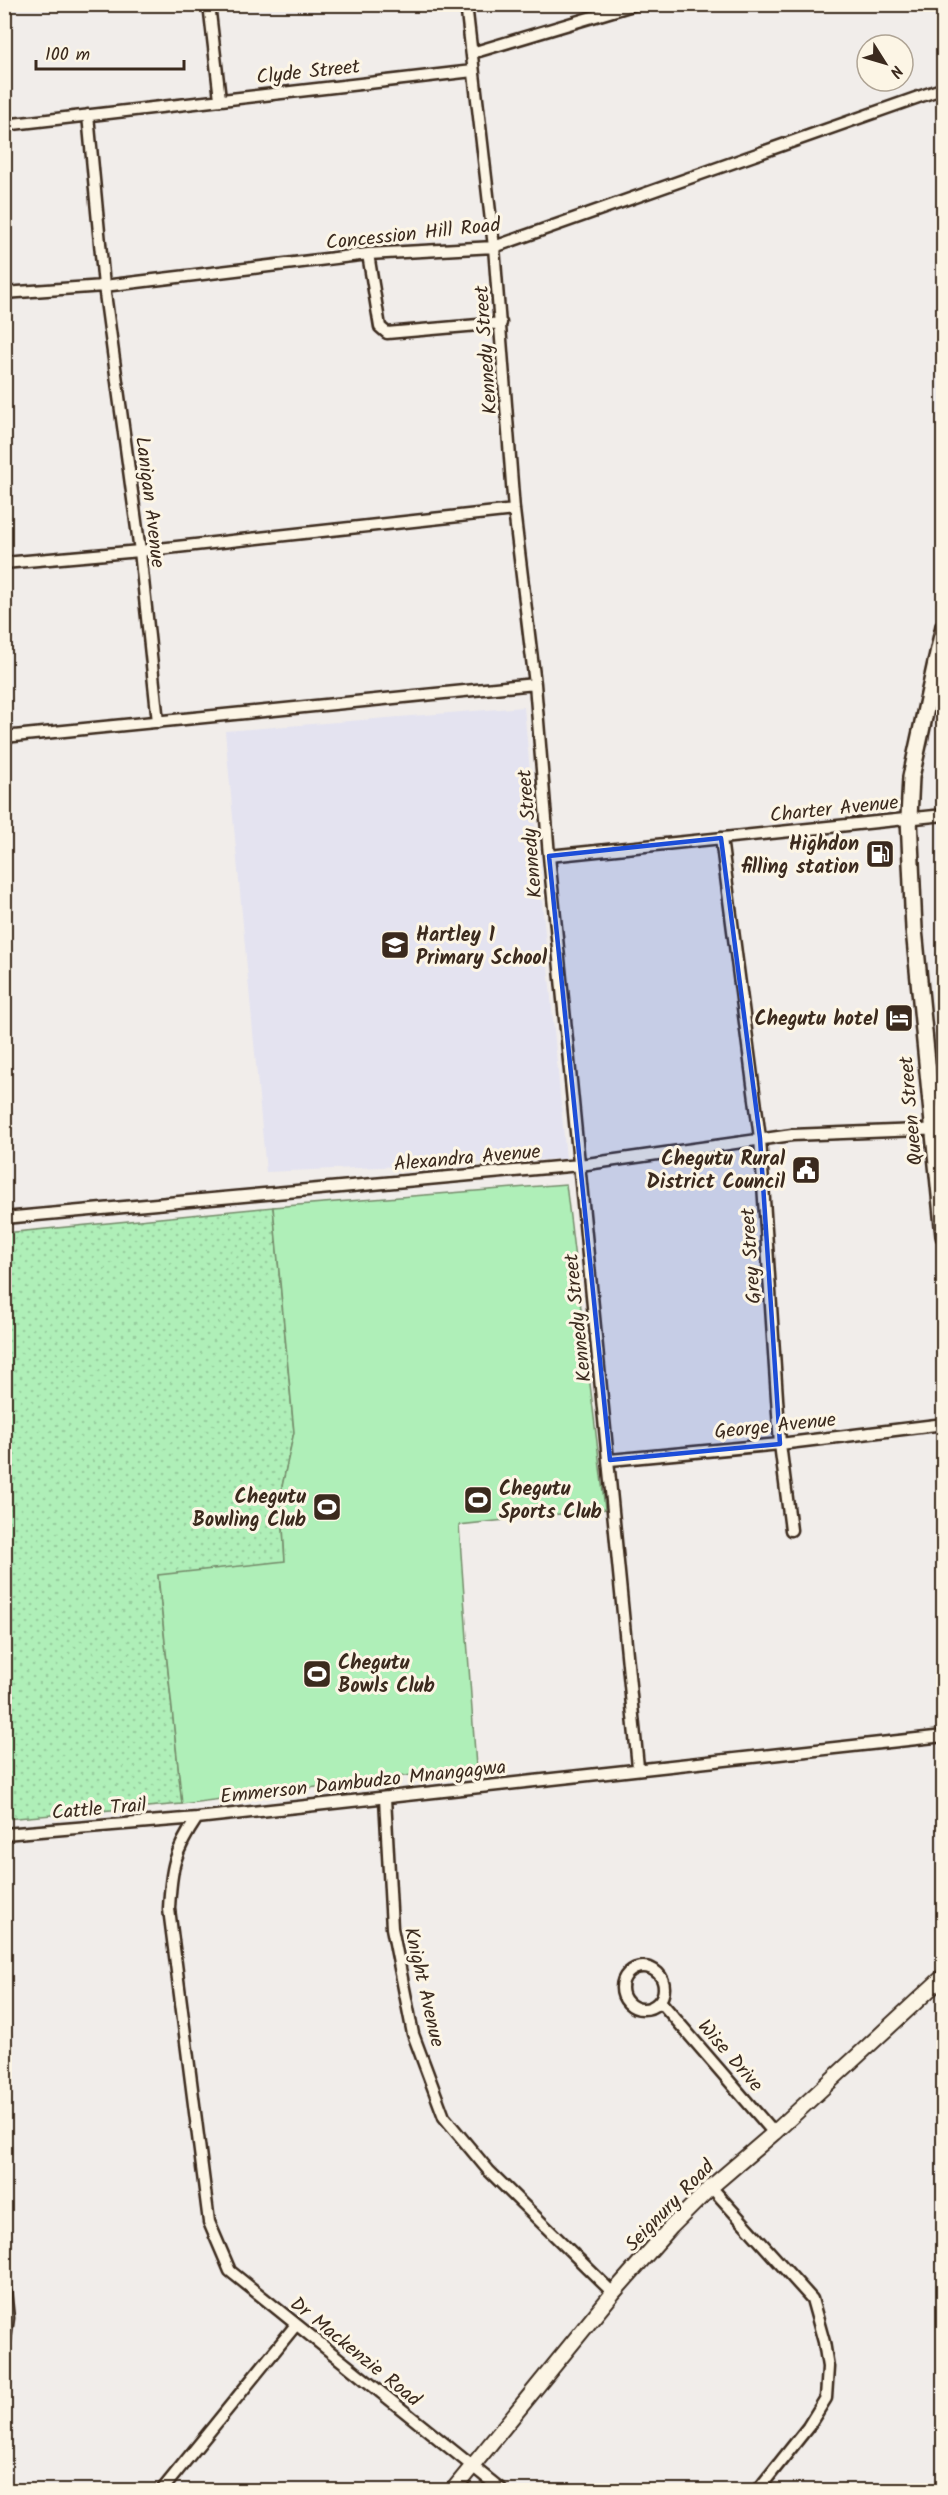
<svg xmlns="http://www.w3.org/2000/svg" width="948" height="2495" font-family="Kalam,sans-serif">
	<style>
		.built { fill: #e4e3f0 }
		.grass { fill: url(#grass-dots); stroke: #758c6b; stroke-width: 1.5 }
		.pitch { fill: #afefb8; stroke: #758c6b; stroke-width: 1.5 }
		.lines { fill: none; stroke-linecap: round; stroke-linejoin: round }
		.minor-casing { stroke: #3b2a1e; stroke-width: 15 }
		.major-casing { stroke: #3b2a1e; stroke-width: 18 }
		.highway-casing { stroke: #3b2a1e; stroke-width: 20 }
		.minor { stroke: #fcf5e5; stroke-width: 10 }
		.major { stroke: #fcf5e5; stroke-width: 14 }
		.highway { stroke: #fcf5e5; stroke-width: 15 }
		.marked { fill: #1d4ed8; fill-opacity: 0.2; stroke: #1d4ed8; stroke-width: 4.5; stroke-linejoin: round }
		.labels { text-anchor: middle; stroke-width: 6; stroke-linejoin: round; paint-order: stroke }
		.street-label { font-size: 20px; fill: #3b2a1e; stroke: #fcf5e5 }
		.poi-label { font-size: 20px; font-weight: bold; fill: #3b2a1e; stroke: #fcf5e5; text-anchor: end }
	</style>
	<defs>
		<pattern id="grass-dots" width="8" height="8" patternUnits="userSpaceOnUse" patternTransform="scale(1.5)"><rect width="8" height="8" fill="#afefb8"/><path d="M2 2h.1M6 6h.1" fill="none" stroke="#97cd9e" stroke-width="1.8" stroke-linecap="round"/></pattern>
	</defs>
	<rect width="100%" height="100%" fill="#f1edea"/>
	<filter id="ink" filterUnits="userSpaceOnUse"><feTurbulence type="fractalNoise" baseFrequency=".0167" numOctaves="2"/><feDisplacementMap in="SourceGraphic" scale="12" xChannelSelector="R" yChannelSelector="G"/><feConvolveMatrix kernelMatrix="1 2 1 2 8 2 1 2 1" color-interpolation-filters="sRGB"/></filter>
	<g filter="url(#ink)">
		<!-- built -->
		<path class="built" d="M 524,707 L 566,1159 L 266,1172 L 225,731 Z"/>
		<!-- grass -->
		<path class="grass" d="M 273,1207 L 294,1432 L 281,1491 L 285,1562 L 158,1576 L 182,1804 L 5,1819 L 5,1233 Z"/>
		<!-- pitch -->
		<path class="pitch" d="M 566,1184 L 605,1509 L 459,1525 L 476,1767 L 182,1804 L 158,1575 L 285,1561 L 281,1491 L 294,1432 L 273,1207 Z"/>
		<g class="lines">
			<!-- minor casing -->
			<g class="minor-casing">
				<path id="minor" d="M 209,4 L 220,99
					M 466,4 L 494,247 L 514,510 L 535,684 L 549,856 L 638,1767
					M 472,53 L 636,4
					M 88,115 L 104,286 L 140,551 L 158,722
					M 4,125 L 473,71
					M 368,254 L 380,327 L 387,333 L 501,323
					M 4,293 L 104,286 L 368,254 L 494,247 L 944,88
					M 4,563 L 140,551 L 514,510
					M 4,737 L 535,684
					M 721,838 L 760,1138 L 780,1444 L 791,1530
					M 549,856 L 944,815
					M 4,1218 L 580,1165 L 792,1135 L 944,1129
					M 610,1460 L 780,1444 L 944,1424
					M 385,1798 L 392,1928 L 413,2034 L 444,2117 L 489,2171 L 613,2293
					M 197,1818 C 174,1852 171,1868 169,1909 L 209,2222 L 230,2271 L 502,2490
					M 4,1834 L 197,1818 L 944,1736
					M622 1988a21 21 0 1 1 42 0a21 21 0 1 1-42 0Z
					M 660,2001 L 774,2133
					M 711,2187 L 812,2299 L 824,2342 L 828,2367 L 826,2398 L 808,2427 L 758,2490
					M 4,2280 L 8,2318 L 4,2347
					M 162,2490 L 295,2326"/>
			</g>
			<!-- major casing -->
			<g class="major-casing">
				<path id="major" d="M 453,2490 L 613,2293 L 671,2227 L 711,2187 L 774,2133 L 944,1976"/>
			</g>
			<!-- highway casing -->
			<g class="highway-casing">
				<path id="highway" d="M 944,626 L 911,777 L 909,818 L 914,929 L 944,1236"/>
			</g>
			<!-- minor -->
			<use href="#minor" class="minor"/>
			<!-- major -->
			<use href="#major" class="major"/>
			<!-- highway -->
			<use href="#highway" class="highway"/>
		</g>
	</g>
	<!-- marked area -->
	<path class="marked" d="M 721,838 L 760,1138 L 780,1444 L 610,1460 L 549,856 Z"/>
	<!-- icons -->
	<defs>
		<g id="fuel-square" transform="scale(1.5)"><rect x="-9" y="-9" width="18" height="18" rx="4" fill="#3b2a1e" stroke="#fcf5e5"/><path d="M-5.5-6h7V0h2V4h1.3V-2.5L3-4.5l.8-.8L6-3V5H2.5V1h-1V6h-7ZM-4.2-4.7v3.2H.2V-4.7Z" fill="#fff"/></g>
		<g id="school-square" transform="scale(1.5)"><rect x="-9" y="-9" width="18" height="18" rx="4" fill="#3b2a1e" stroke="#fcf5e5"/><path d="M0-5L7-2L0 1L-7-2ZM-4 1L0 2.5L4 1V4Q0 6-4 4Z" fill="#fff"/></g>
		<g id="hotel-square" transform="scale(1.5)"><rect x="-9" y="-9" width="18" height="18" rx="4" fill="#3b2a1e" stroke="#fcf5e5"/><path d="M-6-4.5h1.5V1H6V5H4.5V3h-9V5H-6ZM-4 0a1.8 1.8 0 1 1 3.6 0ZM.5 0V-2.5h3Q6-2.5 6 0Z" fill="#fff"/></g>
		<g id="civic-square" transform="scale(1.5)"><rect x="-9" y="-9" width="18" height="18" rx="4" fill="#3b2a1e" stroke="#fcf5e5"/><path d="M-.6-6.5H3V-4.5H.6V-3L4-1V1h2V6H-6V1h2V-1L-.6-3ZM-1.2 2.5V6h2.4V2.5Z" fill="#fff"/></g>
		<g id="stadium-square" transform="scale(1.5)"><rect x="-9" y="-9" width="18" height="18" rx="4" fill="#3b2a1e" stroke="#fcf5e5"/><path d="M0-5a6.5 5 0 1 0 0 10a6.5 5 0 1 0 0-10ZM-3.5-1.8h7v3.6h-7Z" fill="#fff"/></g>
	</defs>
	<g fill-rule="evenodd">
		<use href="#fuel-square" x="880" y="854"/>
		<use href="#school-square" x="395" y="945"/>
		<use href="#hotel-square" x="899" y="1018"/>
		<use href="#civic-square" x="806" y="1170"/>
		<use href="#stadium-square" x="478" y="1500"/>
		<use href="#stadium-square" x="327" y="1507"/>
		<use href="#stadium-square" x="317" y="1674"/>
	</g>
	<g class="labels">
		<!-- street labels -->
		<g class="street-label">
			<text transform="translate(308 71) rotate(-6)" y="7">Clyde Street</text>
			<text transform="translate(413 233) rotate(-6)" y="7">Concession Hill Road</text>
			<text transform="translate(485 350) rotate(-94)" y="7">Kennedy Street</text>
			<text transform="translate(151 502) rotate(83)" y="7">Lanigan Avenue</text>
			<text transform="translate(834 808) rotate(-6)" y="7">Charter Avenue</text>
			<text transform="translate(529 834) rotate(-95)" y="7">Kennedy Street</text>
			<text transform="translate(910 1111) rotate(-95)" y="7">Queen Street</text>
			<text transform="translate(467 1157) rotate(-5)" y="7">Alexandra Avenue</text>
			<text transform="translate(750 1256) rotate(-94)" y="7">Grey Street</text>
			<text transform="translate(577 1318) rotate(-96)" y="7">Kennedy Street</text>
			<text transform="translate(775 1425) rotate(-6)" y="7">George Avenue</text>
			<text transform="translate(363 1781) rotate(-6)" y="7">Emmerson Dambudzo Mnangagwa</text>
			<text transform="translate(99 1808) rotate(-5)" y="7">Cattle Trail</text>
			<text transform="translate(425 1987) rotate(77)" y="7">Knight Avenue</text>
			<text transform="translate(731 2055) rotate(49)" y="7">Wise Drive</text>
			<text transform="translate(669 2205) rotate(-46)" y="7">Seignury Road</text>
			<text transform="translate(356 2351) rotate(39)" y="7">Dr Mackenzie Road</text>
		</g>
		<!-- poi labels -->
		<g class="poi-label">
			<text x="859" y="850">Highdon<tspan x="859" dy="23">filling station</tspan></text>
			<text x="416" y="941" text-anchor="start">Hartley 1<tspan x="416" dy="23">Primary School</tspan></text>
			<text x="878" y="1025">Chegutu hotel</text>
			<text x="785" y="1165">Chegutu Rural<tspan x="785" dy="23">District Council</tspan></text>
			<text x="499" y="1495" text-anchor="start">Chegutu<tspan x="499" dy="23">Sports Club</tspan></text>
			<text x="306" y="1503">Chegutu<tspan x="306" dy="23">Bowling Club</tspan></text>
			<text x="338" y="1669" text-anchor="start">Chegutu<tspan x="338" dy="23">Bowls Club</tspan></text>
		</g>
	</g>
	<!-- margin -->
	<rect width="948" height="2495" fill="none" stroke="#fcf5e5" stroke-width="24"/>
	<rect x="12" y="12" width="924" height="2471" fill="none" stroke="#3b2a1e" stroke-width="2" filter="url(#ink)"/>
	<!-- north arrow -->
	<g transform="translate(885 63) rotate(127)"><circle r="28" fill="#fcf5e5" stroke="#afa495" stroke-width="1.5"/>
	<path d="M0-4.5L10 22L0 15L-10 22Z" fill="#3b2a1e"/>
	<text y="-9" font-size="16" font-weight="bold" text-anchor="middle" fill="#3b2a1e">N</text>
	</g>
	<!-- scale -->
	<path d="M36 60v9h148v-9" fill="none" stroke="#3b2a1e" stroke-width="3"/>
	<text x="45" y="60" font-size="18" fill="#3b2a1e" stroke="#fcf5e5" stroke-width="4.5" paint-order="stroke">100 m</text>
</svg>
